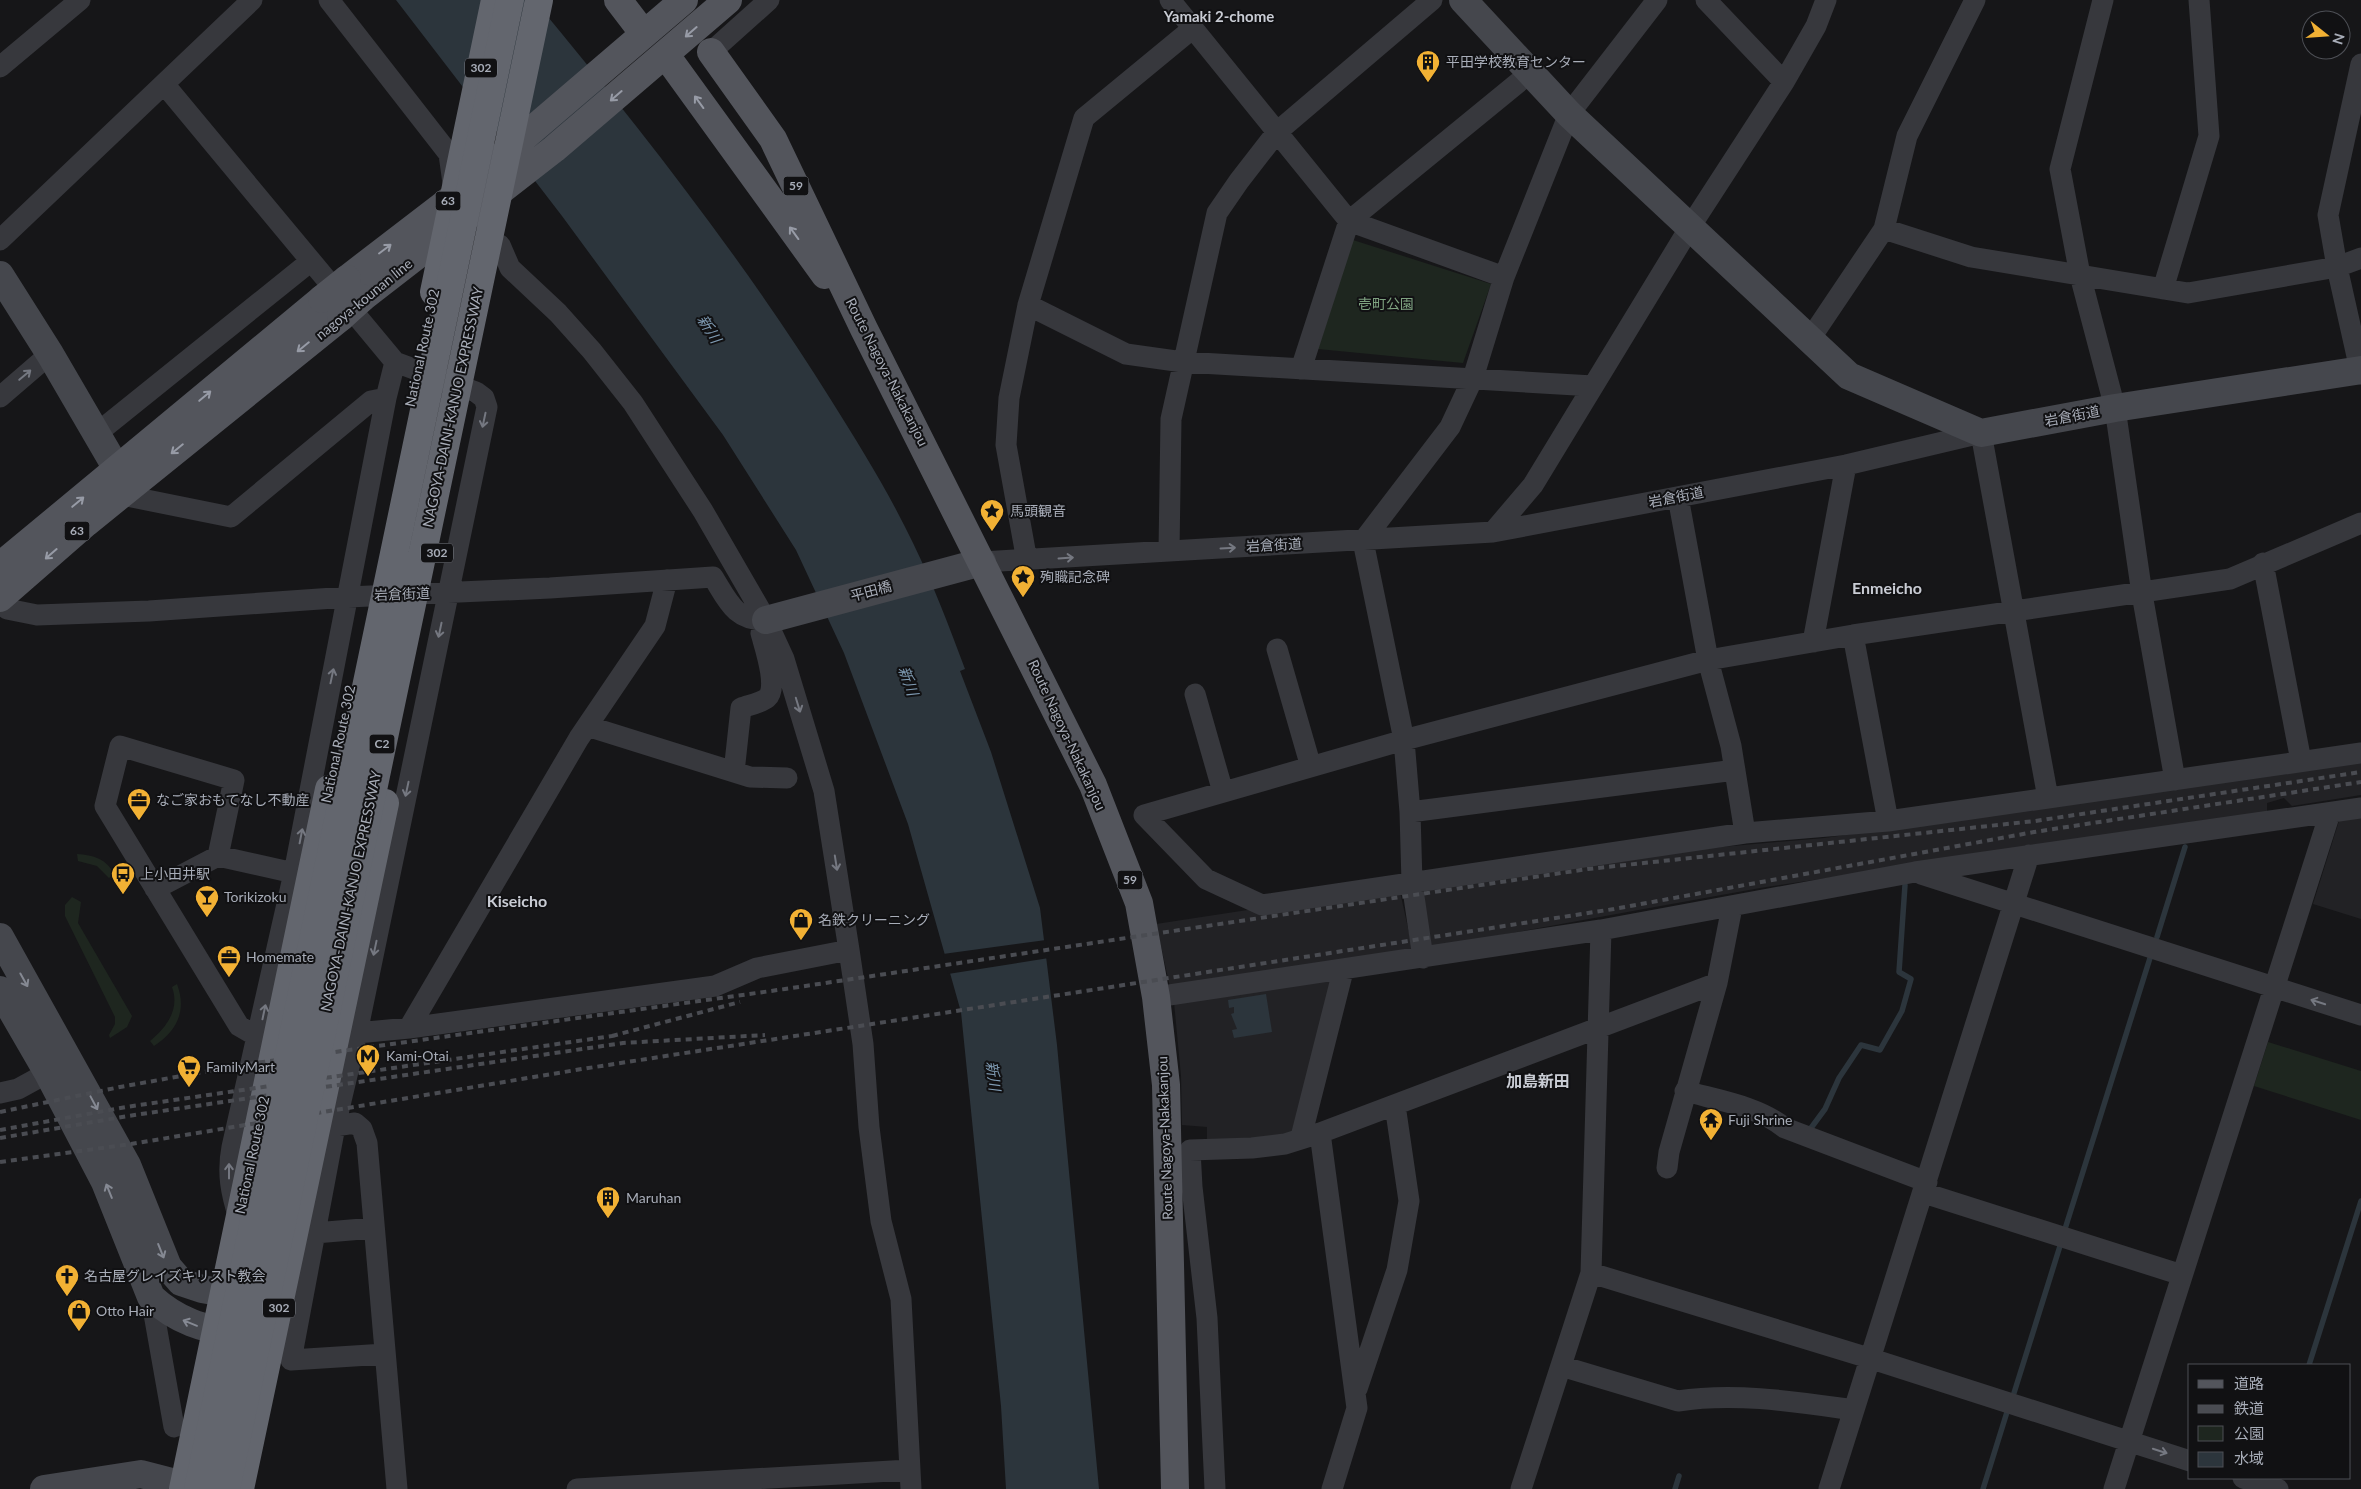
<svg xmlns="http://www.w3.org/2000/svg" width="2361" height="1489" font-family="Lato,'Noto Sans JP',sans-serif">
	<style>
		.built { fill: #222225 }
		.green { fill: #1e261f }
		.water { fill: #2c353c }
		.pier { fill: #161618 }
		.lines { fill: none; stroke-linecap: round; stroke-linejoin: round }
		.stream { stroke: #2c353c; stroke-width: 5.5 }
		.street { stroke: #37383d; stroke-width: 21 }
		.secondary { stroke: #45474d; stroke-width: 28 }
		.primary { stroke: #53555c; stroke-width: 28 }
		.highway { stroke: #63666e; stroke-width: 28 }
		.rail { stroke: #4a4c52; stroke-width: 4; stroke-dasharray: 6 5; stroke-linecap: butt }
		.primary-bridge { stroke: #53555c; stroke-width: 28 }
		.highway-bridge { stroke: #63666e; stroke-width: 28 }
		.oneway { stroke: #979ba6 }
		.oneway2 { stroke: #757881 }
		.oneway3 { stroke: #858993 }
		.labels { text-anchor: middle; stroke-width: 4; stroke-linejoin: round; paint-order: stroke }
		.shield { fill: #111113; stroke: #7b7e86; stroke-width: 1 }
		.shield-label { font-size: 12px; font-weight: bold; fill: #a8adb8 }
		.poi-label { font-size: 14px; fill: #a8adb8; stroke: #111113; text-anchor: start }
		.street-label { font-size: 14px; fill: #a8adb8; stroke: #111113 }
		.park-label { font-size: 14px; fill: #7fa381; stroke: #111113 }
		.neighbourhood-label { font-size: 15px; font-weight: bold; fill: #c9ccd4; stroke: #111113 }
		.water-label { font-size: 15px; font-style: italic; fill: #7f9bb3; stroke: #111113 }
		.quarter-label { font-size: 16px; font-weight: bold; fill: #c9ccd4; stroke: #111113 }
	</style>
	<rect width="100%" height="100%" fill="#161618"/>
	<!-- built -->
	<path class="built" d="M 2361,761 L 2361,795 L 2292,806 L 2284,798 L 2267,803 L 2267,813 L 1760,888 L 1429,948 L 1423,884 L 1665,852 L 1824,838 Z
		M 2361,813 L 2361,919 L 2313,904 L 2339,821 Z
		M 1399,887 L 1413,951 L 1170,987 L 1156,924 Z
		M 1325,978 L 1331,982 L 1297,1127 L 1289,1134 L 1251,1140 L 1207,1141 L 1207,1127 L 1182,1125 L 1181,1076 L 1174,1002 Z"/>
	<!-- green -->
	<path class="green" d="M 1353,240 L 1491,284 L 1463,363 L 1318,349 Z
		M 77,854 C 93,855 107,859 114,874 L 109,878 L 97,866 L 78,861 Z
		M 72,897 L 81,902 L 78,923 L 132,1016 L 127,1027 L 110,1038 L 109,1035 L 115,1024 L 115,1017 L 65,916 L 65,905 Z
		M 177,984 C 187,1011 177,1031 154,1046 L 150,1041 C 167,1027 180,1009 172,987 Z
		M 2268,1042 L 2361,1071 L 2361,1120 L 2254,1086 Z"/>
	<!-- water -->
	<path class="water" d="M 396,0 L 534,0 C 640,128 743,259 831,400 C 860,446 889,493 913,543 C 933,584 949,626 965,669 L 960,671 L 991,752 L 1040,908 L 1057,1045 L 1099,1489 L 1006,1489 L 1001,1406 L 961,1012 L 908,824 L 844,653 L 796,550 L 723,435 L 562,216 Z
		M 1266,994 L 1272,1032 L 1234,1038 L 1232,1030 L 1237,1029 L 1231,1014 L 1234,1013 L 1234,1007 L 1229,1008 L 1228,1000 Z"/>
	<!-- pier -->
	<path class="pier" d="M 1046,940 L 1049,958 L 948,974 L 943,954 Z"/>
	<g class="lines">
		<!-- stream -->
		<path class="stream" d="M 2157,937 L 2185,847
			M 1811,1128 L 1825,1109 L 1839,1078 L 1861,1045 L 1880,1050 L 1902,1011 L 1911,979 L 1899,972 L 1905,885
			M 2065,1229 L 2150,958
			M 2309,1365 L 2361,1201
			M 2014,1393 L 2060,1246
			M 1675,1489 L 1679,1476
			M 1983,1489 L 2007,1412"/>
		<!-- street -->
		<path class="street" d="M 329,0 L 449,154 L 453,183
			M 1170,0 L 1349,221 L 1504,277
			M 1706,0 L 1784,82
			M 2103,0 L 2060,169 L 2080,275 L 2115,408 L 2142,594 L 2175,780
			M 711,52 L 769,0
			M 2361,64 L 2328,215 L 2337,267 L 2361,374
			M 0,67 L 80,0
			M 164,84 L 395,362 L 476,392 L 484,398 L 487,407 L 357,1033 L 335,1126 L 291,1360 L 385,1354
			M 1884,229 L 1971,257 L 2188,293 L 2337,267 L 2361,258
			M 0,240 L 252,0
			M 500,245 L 510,268 L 558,313 L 592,351 L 633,403 L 703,511 L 766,620 L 784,659 L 824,791 L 849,950 L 863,1044 L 869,1127 L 881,1221 L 901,1299 L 911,1489
			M 2163,289 L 2209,136 L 2199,0
			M 1028,305 L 1126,354 L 1183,362 L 1593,386
			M 1810,339 L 1884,229 L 1907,136 L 1975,0
			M 1301,369 L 1349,221 L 1531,72
			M 0,397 L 50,354
			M 96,434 L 311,261
			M 122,495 L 231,517 L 371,401 L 386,398
			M 1678,497 L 1708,660 L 1731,746 L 1745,833
			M 2361,523 L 2230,579 L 1853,635 L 1708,660 L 1404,740 L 1144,815 L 1206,879 L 1262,905 L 1745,833 L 1888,821 L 2361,753
			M 1493,532 L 1533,485 L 1690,227 L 1784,82 L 1816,26 L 1826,0
			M 1169,551 L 1171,419 L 1217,213 L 1239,181 L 1277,132 L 1432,0
			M 1027,561 L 1006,445 L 1009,398 L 1028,305 L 1084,118 L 1192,29
			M 982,562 L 1493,532 L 1846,465 L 1981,433 L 2048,798
			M 2263,563 L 2301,761
			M 0,602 L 7,609 L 37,615 L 149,611 L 348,597 L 550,588 L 713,577 C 728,601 735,621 766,620
			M 1853,635 L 1888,821
			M 1813,642 L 1846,465
			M 1277,649 L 1311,767
			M 1195,694 L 1223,792
			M 587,726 L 750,777 L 787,778
			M 734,772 L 741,708 C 749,705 761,703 767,698 C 779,688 764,645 761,633
			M 1410,812 L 1735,770
			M 218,856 L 294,873
			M 1921,874 L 2361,1015
			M 155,889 L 218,856 L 234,780 L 120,746 L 105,806 L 239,1026 L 258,1037
			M 1423,958 L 1412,883 L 1410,812 L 1404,740 L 1363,541 L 1450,427 L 1473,378 L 1504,277 L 1569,114 L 1657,0
			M 1156,997 L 1601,930 L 1915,872 L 2361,808
			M 409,1028 L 579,738 L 655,626 L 667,580
			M 357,1033 L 409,1028 L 715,986 L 757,968 L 849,950
			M 1685,1091 C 1717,1100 1758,1106 1785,1128 L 1927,1182
			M 0,1093 L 18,1089 L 60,1066
			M 335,1126 L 355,1123 L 362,1129 L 367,1143 L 397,1489
			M 1320,1133 L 1357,1408 L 1332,1489
			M 1301,1137 L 1343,971
			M 1667,1168 L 1669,1152 L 1717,983 L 1732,907
			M 1924,1193 L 2182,1275
			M 239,1218 C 231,1193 227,1173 232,1147 L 294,873 L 386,398 L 395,362
			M 315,1233 L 374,1228
			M 1591,1273 L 1872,1359 L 2190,1461
			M 151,1297 L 174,1427
			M 1561,1366 L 1678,1401 C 1736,1392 1797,1402 1854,1410
			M 1357,1389 L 1397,1270 L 1409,1201 L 1395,1105
			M 2243,1478 L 2278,1489
			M 577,1489 L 909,1470
			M 1215,1489 L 1207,1318 L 1192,1187 L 1190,1150 L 1252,1148 L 1285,1144 L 1320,1133 L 1717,983
			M 1521,1489 L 1591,1273 L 1601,930
			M 1829,1489 L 2029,855
			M 2114,1489 L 2330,813"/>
		<!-- secondary -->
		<path class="secondary" d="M 1463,0 L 1569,114 L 1849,376 L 1981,433 L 2115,408 L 2361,370
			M 0,275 L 50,354 L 117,469
			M 766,620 L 982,562
			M 0,937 L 127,1165 L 168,1267 L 181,1282 L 202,1289 L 246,1297
			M 0,990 L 48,1073 L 105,1182 L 151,1297 C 178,1322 203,1328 238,1335
			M 44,1489 L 141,1474 L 199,1489"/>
		<!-- primary -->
		<path class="primary" d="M 618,0 L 644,34
			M 711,52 L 773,139 L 864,329 L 1093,785 L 1139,903 L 1156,997 L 1166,1085 L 1175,1489
			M 665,54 L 825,275
			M 347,279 L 455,196 L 684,0
			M 362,298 L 554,149 L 728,0
			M 0,566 L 322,299
			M 0,598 L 86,523 L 341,317"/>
		<!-- highway -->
		<path class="highway" d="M 434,292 L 495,0
			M 183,1489 L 329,789
			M 240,1489 L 385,803"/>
		<!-- rail -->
		<path class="rail" d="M 612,1036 L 740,1002
			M 0,1112 L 120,1087 L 242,1065 L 785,989 L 1588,869 L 2035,821 L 2361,772
			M 0,1130 L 126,1107 L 619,1035
			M 0,1138 L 128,1116 L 623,1043 L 765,1035
			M 0,1162 L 131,1144 L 582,1069 L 1614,909 L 2034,832 L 2361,782"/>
		<!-- primary-bridge -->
		<path class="primary-bridge" d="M 322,299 L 347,279
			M 341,317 L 362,298"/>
		<!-- highway-bridge -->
		<path class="highway-bridge" d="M 198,1489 L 510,0
			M 226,1489 L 539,0"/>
	</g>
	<!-- one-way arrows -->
	<defs><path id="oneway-shaft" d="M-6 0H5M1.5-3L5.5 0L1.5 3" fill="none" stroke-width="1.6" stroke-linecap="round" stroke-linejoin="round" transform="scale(1.25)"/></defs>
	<g class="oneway">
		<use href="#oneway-shaft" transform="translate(691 32) rotate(139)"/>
		<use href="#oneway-shaft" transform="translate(616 96) rotate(139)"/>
		<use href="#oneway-shaft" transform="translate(699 102) rotate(-126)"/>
		<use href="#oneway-shaft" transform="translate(794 233) rotate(-126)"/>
		<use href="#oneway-shaft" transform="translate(385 249) rotate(-37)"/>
		<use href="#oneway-shaft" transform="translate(303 347) rotate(141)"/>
		<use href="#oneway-shaft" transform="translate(205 396) rotate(-40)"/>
		<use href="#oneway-shaft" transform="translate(177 449) rotate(141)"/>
		<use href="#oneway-shaft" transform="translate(78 502) rotate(-40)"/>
		<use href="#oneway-shaft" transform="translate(51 554) rotate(139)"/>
	</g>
	<g class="oneway2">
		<use href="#oneway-shaft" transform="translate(25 375) rotate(-40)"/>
		<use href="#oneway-shaft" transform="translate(484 420) rotate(102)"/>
		<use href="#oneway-shaft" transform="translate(1228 548) rotate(-3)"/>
		<use href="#oneway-shaft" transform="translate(1066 558) rotate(-4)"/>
		<use href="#oneway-shaft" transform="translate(440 630) rotate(102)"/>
		<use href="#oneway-shaft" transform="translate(332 676) rotate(-78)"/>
		<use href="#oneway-shaft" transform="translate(798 705) rotate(73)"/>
		<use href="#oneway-shaft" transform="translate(407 789) rotate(102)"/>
		<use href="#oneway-shaft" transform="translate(301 836) rotate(-79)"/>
		<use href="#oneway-shaft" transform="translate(836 863) rotate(81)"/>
		<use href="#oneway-shaft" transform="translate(375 948) rotate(102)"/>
		<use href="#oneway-shaft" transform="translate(2318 1002) rotate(-162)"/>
		<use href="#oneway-shaft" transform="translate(264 1012) rotate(-78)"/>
		<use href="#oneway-shaft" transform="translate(229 1171) rotate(-90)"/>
		<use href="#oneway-shaft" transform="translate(2160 1451) rotate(18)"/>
	</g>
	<g class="oneway3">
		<use href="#oneway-shaft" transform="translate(24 980) rotate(61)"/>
		<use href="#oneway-shaft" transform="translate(94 1103) rotate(62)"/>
		<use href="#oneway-shaft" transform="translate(109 1191) rotate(-112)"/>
		<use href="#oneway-shaft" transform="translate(161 1251) rotate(68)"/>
		<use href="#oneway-shaft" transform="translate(190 1323) rotate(-158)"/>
	</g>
	<!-- icons -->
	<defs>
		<g id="building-pin" transform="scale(1.25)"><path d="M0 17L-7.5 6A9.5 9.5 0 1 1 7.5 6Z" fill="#f2b134" stroke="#111113"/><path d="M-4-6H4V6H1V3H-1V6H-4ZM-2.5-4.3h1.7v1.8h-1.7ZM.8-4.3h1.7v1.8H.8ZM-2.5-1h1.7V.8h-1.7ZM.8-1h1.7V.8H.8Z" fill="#111"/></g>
		<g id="sight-pin" transform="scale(1.25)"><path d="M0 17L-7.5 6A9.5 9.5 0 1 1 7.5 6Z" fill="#f2b134" stroke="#111113"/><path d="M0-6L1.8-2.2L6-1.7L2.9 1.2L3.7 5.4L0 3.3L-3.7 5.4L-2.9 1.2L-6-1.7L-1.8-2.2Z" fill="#111"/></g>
		<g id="office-pin" transform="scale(1.25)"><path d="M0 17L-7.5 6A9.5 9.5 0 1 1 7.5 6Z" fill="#f2b134" stroke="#111113"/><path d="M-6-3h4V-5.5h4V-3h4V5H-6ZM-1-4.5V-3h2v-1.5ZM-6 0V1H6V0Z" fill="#111"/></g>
		<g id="bus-pin" transform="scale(1.25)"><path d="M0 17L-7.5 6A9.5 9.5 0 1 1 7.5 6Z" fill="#f2b134" stroke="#111113"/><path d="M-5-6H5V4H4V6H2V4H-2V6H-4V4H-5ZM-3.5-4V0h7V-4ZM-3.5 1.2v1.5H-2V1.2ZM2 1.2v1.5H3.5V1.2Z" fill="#111"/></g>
		<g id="bar-pin" transform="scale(1.25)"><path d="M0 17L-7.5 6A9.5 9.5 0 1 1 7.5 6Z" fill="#f2b134" stroke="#111113"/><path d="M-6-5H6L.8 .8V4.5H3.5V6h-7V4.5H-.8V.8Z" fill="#111"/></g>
		<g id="shop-pin" transform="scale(1.25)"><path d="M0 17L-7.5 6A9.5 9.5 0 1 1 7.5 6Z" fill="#f2b134" stroke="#111113"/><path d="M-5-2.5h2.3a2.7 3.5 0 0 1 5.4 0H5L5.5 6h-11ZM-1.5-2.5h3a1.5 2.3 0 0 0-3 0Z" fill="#111"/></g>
		<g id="metro-pin" transform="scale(1.25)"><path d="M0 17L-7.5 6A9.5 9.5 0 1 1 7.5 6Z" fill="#f2b134" stroke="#111113"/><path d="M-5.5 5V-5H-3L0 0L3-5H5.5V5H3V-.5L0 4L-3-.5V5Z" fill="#111"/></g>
		<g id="supermarket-pin" transform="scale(1.25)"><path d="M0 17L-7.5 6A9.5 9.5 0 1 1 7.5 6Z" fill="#f2b134" stroke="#111113"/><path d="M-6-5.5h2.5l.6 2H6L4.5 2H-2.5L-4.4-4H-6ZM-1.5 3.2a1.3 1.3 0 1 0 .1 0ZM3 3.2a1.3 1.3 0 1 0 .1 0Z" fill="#111"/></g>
		<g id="temple-pin" transform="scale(1.25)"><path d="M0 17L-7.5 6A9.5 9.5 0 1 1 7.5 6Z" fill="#f2b134" stroke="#111113"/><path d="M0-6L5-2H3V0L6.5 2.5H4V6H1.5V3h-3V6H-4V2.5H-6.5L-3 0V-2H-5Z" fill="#111"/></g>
		<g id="church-pin" transform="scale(1.25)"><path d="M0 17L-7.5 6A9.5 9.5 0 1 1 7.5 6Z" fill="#f2b134" stroke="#111113"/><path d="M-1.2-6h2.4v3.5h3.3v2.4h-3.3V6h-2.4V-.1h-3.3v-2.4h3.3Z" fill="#111"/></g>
	</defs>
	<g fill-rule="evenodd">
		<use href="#building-pin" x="1428" y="62"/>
		<use href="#sight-pin" x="992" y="511"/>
		<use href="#sight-pin" x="1023" y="577"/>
		<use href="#office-pin" x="139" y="800"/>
		<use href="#bus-pin" x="123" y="874"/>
		<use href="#bar-pin" x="207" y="897"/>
		<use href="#shop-pin" x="801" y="920"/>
		<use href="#office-pin" x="229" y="957"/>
		<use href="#metro-pin" x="368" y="1056"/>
		<use href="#supermarket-pin" x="189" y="1067"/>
		<use href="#temple-pin" x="1711" y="1120"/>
		<use href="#building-pin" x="608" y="1198"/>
		<use href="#church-pin" x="67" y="1276"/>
		<use href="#shop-pin" x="79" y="1311"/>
	</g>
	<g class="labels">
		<!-- shield labels -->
		<g class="shield">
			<rect x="465" y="58.5" width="32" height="19" rx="4"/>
			<rect x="783.5" y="176.5" width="25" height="19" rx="4"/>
			<rect x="435.5" y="191.5" width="25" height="19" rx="4"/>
			<rect x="64.5" y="521.5" width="25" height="19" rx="4"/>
			<rect x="421" y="543.5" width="32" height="19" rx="4"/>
			<rect x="369.5" y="734.5" width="25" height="19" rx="4"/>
			<rect x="1117.5" y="870.5" width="25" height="19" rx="4"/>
			<rect x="263" y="1298.5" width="32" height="19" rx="4"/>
		</g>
		<g class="shield-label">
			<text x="481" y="72">302</text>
			<text x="796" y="190">59</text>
			<text x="448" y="205">63</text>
			<text x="77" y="535">63</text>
			<text x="437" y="557">302</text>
			<text x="382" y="748">C2</text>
			<text x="1130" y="884">59</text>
			<text x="279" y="1312">302</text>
		</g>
		<!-- poi labels -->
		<g class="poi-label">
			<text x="1446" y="67">平田学校教育センター</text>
			<text x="1010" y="516">馬頭観音</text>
			<text x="1040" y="582">殉職記念碑</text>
			<text x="156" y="805">なご家おもてなし不動産</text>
			<text x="140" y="879">上小田井駅</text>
			<text x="224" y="902">Torikizoku</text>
			<text x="818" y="925">名鉄クリーニング</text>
			<text x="246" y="962">Homemate</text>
			<text x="386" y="1061">Kami-Otai</text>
			<text x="206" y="1072">FamilyMart</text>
			<text x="1728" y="1125">Fuji Shrine</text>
			<text x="626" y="1203">Maruhan</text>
			<text x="84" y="1281">名古屋グレイズキリスト教会</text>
			<text x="96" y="1316">Otto Hair</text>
		</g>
		<!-- street labels -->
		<g class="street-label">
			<text transform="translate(364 299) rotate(-39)" y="5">nagoya-kounan line</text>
			<text transform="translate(422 348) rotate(-78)" y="5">National Route 302</text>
			<text transform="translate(887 372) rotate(63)" y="5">Route Nagoya-Nakakanjou</text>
			<text transform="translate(453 407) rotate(-78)" y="5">NAGOYA-DAINI-KANJO EXPRESSWAY</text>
			<text transform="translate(2072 416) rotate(-11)" y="5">岩倉街道</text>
			<text transform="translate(1676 497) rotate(-11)" y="5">岩倉街道</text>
			<text transform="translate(1274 545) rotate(-3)" y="5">岩倉街道</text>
			<text transform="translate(871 591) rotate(-15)" y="5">平田橋</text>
			<text transform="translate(402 594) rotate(-2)" y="5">岩倉街道</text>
			<text transform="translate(1067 735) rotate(65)" y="5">Route Nagoya-Nakakanjou</text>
			<text transform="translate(338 744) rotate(-78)" y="5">National Route 302</text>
			<text transform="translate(351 891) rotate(-78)" y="5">NAGOYA-DAINI-KANJO EXPRESSWAY</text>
			<text transform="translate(1165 1138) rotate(-92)" y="5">Route Nagoya-Nakakanjou</text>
			<text transform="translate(252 1155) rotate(-78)" y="5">National Route 302</text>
		</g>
		<!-- park labels -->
		<g class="park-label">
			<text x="1386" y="309">壱町公園</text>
		</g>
		<!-- neighbourhood labels -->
		<g class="neighbourhood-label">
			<text x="1219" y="22">Yamaki 2-chome</text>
		</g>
		<!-- water labels -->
		<g class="water-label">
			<text transform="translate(709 329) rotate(58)" y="5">新川</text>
			<text transform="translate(908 681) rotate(70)" y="5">新川</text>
			<text transform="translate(993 1076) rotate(83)" y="5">新川</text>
		</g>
		<!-- quarter labels -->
		<g class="quarter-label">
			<text x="1887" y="594">Enmeicho</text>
			<text x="517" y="907">Kiseicho</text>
			<text x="1538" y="1087">加島新田</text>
		</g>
	</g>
	<!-- legend -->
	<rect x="2188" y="1364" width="162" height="115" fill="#111113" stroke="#4d4f55"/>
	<rect x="2198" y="1380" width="25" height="8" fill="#53555c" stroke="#4d4f55"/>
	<text x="2234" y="1389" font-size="15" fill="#a8adb8">道路</text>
	<rect x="2198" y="1405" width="25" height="8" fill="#4a4c52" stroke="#4d4f55"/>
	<text x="2234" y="1414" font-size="15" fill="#a8adb8">鉄道</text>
	<rect x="2198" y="1426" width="25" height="15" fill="#1e261f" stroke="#4d4f55"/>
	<text x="2234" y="1439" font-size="15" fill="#a8adb8">公園</text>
	<rect x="2198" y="1452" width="25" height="15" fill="#2c353c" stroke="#4d4f55"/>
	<text x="2234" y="1464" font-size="15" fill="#a8adb8">水域</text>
	<!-- north arrow -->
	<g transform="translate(2326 35) rotate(107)"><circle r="24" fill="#111113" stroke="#4d4f55"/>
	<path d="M0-4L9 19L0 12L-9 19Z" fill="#f2b134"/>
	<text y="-8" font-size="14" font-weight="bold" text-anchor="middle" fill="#a8adb8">N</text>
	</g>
</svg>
